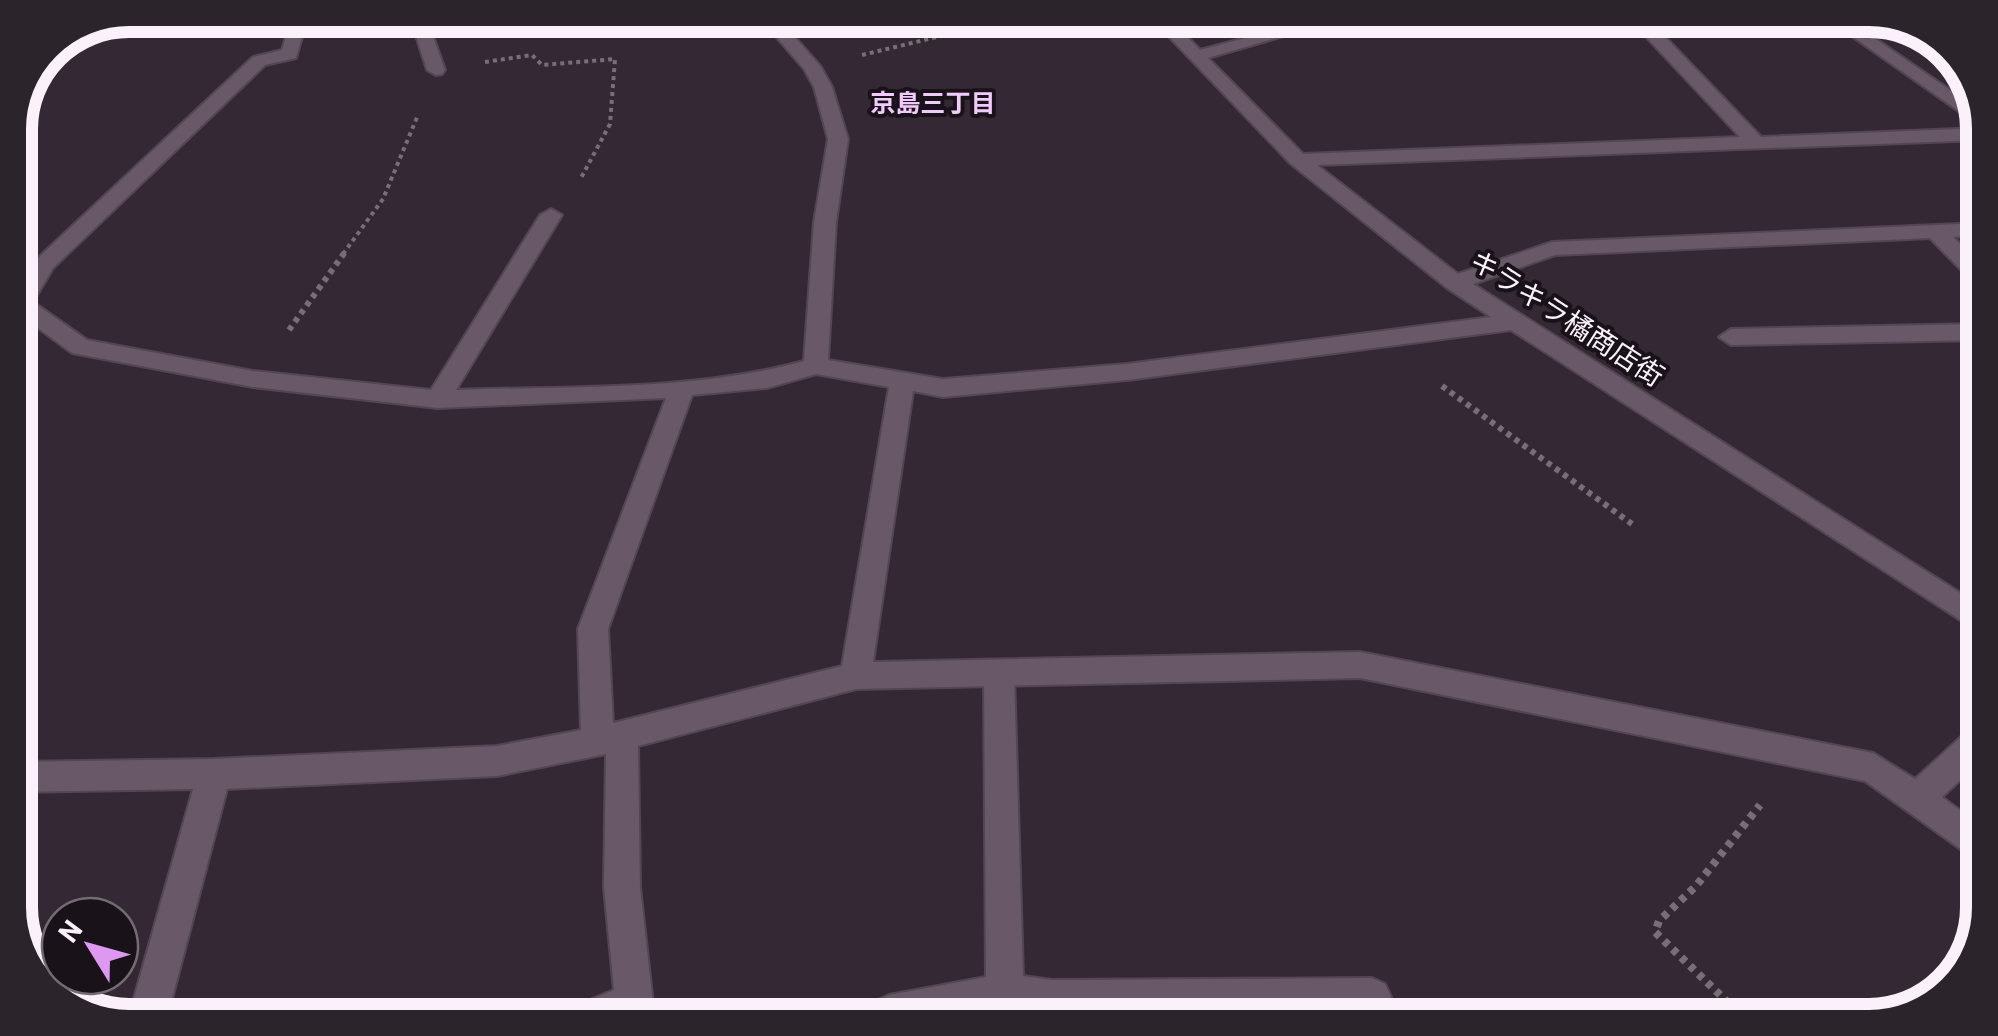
<svg xmlns="http://www.w3.org/2000/svg" width="1998" height="1036" font-family="Barlow,'Noto Sans JP',sans-serif">
	<style>
		.lines { fill: none; stroke-linecap: round; stroke-linejoin: round }
		.service-casing { stroke: #524652; stroke-width: 4 }
		.minor-casing { stroke: #524652; stroke-width: 4 }
		.path-far2 { stroke: #796d78; stroke-width: 4; stroke-dasharray: 4 4; stroke-linecap: butt }
		.path-far1 { stroke: #796d78; stroke-width: 6; stroke-dasharray: 5 5; stroke-linecap: butt }
		.path { stroke: #796d78; stroke-width: 8; stroke-dasharray: 6 6; stroke-linecap: butt }
		.service { fill: #695968; fill-rule: evenodd }
		.minor { fill: #695968; fill-rule: evenodd }
		.labels { text-anchor: middle; stroke-width: 8; stroke-linejoin: round; paint-order: stroke }
		.far-neighbourhood-label { font-size: 25px; font-weight: bold; fill: #f1cafc; stroke: #191319 }
		.street-label { font-size: 28px; fill: #fbf1fa; stroke: #191319 }
		.rim { fill: none; stroke: #fbf1fa; stroke-width: 12 }
	</style>
	<rect width="100%" height="100%" fill="#352835"/>
	<g class="lines">
		<!-- service casing -->
		<g class="service-casing">
			<path id="service" d="M 999,661 L 1010,665 L 1014,674 L 1023,976 L 1052,980 L 1372,978 L 1385,984 L 1391,997 L 1385,1010 L 1372,1016 L 1035,1015 L 1005,1011 L 983,1015 L 870,1014 L 876,1001 L 889,995 L 986,977 L 984,674 L 988,665 Z"/>
		</g>
		<!-- minor casing -->
		<g class="minor-casing">
			<path id="minor" d="M 292,16 L 308,16 L 296,58 L 265,65 L 53,268 L 33,302 L 87,340 L 253,371 L 431,390 L 540,215 L 551,209 L 562,215 L 456,390 C 568,386 696,391 804,361 L 814,222 L 828,139 L 814,87 L 804,69 L 761,19 L 779,19 L 821,67 L 832,87 L 848,139 L 836,222 L 828,360 L 943,379 L 1127,364 L 1491,317 L 1447,288 L 1291,164 L 1155,22 L 1173,22 L 1200,50 L 1301,23 L 1328,23 L 1208,58 L 1303,154 L 1740,137 L 1649,40 L 1646,36 L 1659,25 L 1678,25 L 1665,37 L 1761,137 L 1983,128 L 1983,140 L 1317,165 L 1458,274 L 1552,242 L 1981,223 L 1981,235 L 1953,237 L 1981,264 L 1980,284 L 1973,282 L 1930,238 L 1555,255 L 1473,284 L 1976,603 L 1976,630 L 1511,330 L 1127,380 L 943,397 L 913,391 L 873,662 L 1360,652 L 1873,753 L 1915,779 L 1963,735 L 1974,730 L 1974,767 L 1942,797 L 1973,820 L 1972,857 L 1865,781 L 1360,678 L 856,689 L 638,746 L 640,887 L 654,1013 L 586,1012 L 592,999 L 614,990 L 604,887 L 606,754 L 497,776 L 227,789 L 169,1010 L 131,1009 L 193,789 L 15,792 L 15,762 L 214,759 L 497,746 L 581,730 L 578,629 L 666,398 L 438,408 L 253,387 L 72,353 L 23,317 L 15,319 L 15,293 L 37,259 L 253,57 L 282,50 ZM 816,374 L 889,387 L 842,666 L 613,723 L 608,629 L 692,395 L 767,388 Z
				M 410,17 L 426,17 L 445,70 L 442,74 L 436,75 L 427,70 Z
				M 1839,27 L 1858,27 L 1979,110 L 1983,128 Z
				M 1980,324 L 1980,340 L 1731,345 L 1719,337 L 1731,329 Z"/>
		</g>
		<!-- path-far2 -->
		<path class="path-far2" d="M 862,55 L 1003,21
			M 485,62 L 532,55 L 542,65 L 615,59 L 610,124 L 581,178
			M 343,254 L 383,199 L 418,115"/>
		<!-- path-far1 -->
		<path class="path-far1" d="M 289,330 L 345,252
			M 1442,386 L 1632,524"/>
		<!-- path -->
		<path class="path" d="M 1746,1020 L 1655,932 L 1659,921 L 1696,886 L 1760,805"/>
		<!-- service -->
		<use href="#service" class="service"/>
		<!-- minor -->
		<use href="#minor" class="minor"/>
	</g>
	<g class="labels">
		<!-- far-neighbourhood labels -->
		<g class="far-neighbourhood-label">
			<text x="933" y="112">京島三丁目</text>
		</g>
		<!-- street labels -->
		<g class="street-label">
			<text transform="translate(1567 318) rotate(33)" y="10">キラキラ橘商店街</text>
		</g>
	</g>
	<!-- crop -->
	<path d="M0 0H1998V1036H0ZM129 32H1869A97 97 0 0 1 1966 129V907A97 97 0 0 1 1869 1004H129A97 97 0 0 1 32 907V129A97 97 0 0 1 129 32Z" fill="#2b252b" fill-rule="evenodd"/>
	<path class="rim" d="M129 32H1869A97 97 0 0 1 1966 129V907A97 97 0 0 1 1869 1004H129A97 97 0 0 1 32 907V129A97 97 0 0 1 129 32Z"/>
	<!-- north arrow -->
	<g transform="translate(90 946) rotate(307)"><circle r="48" fill="#191319" stroke="#736c73" stroke-width="2.5"/>
	<path d="M0-8L18 38L0 25L-18 38Z" fill="#de98f2"/>
	<text y="-15" font-size="28" font-weight="bold" text-anchor="middle" fill="#fbf1fa">N</text>
	</g>
</svg>
